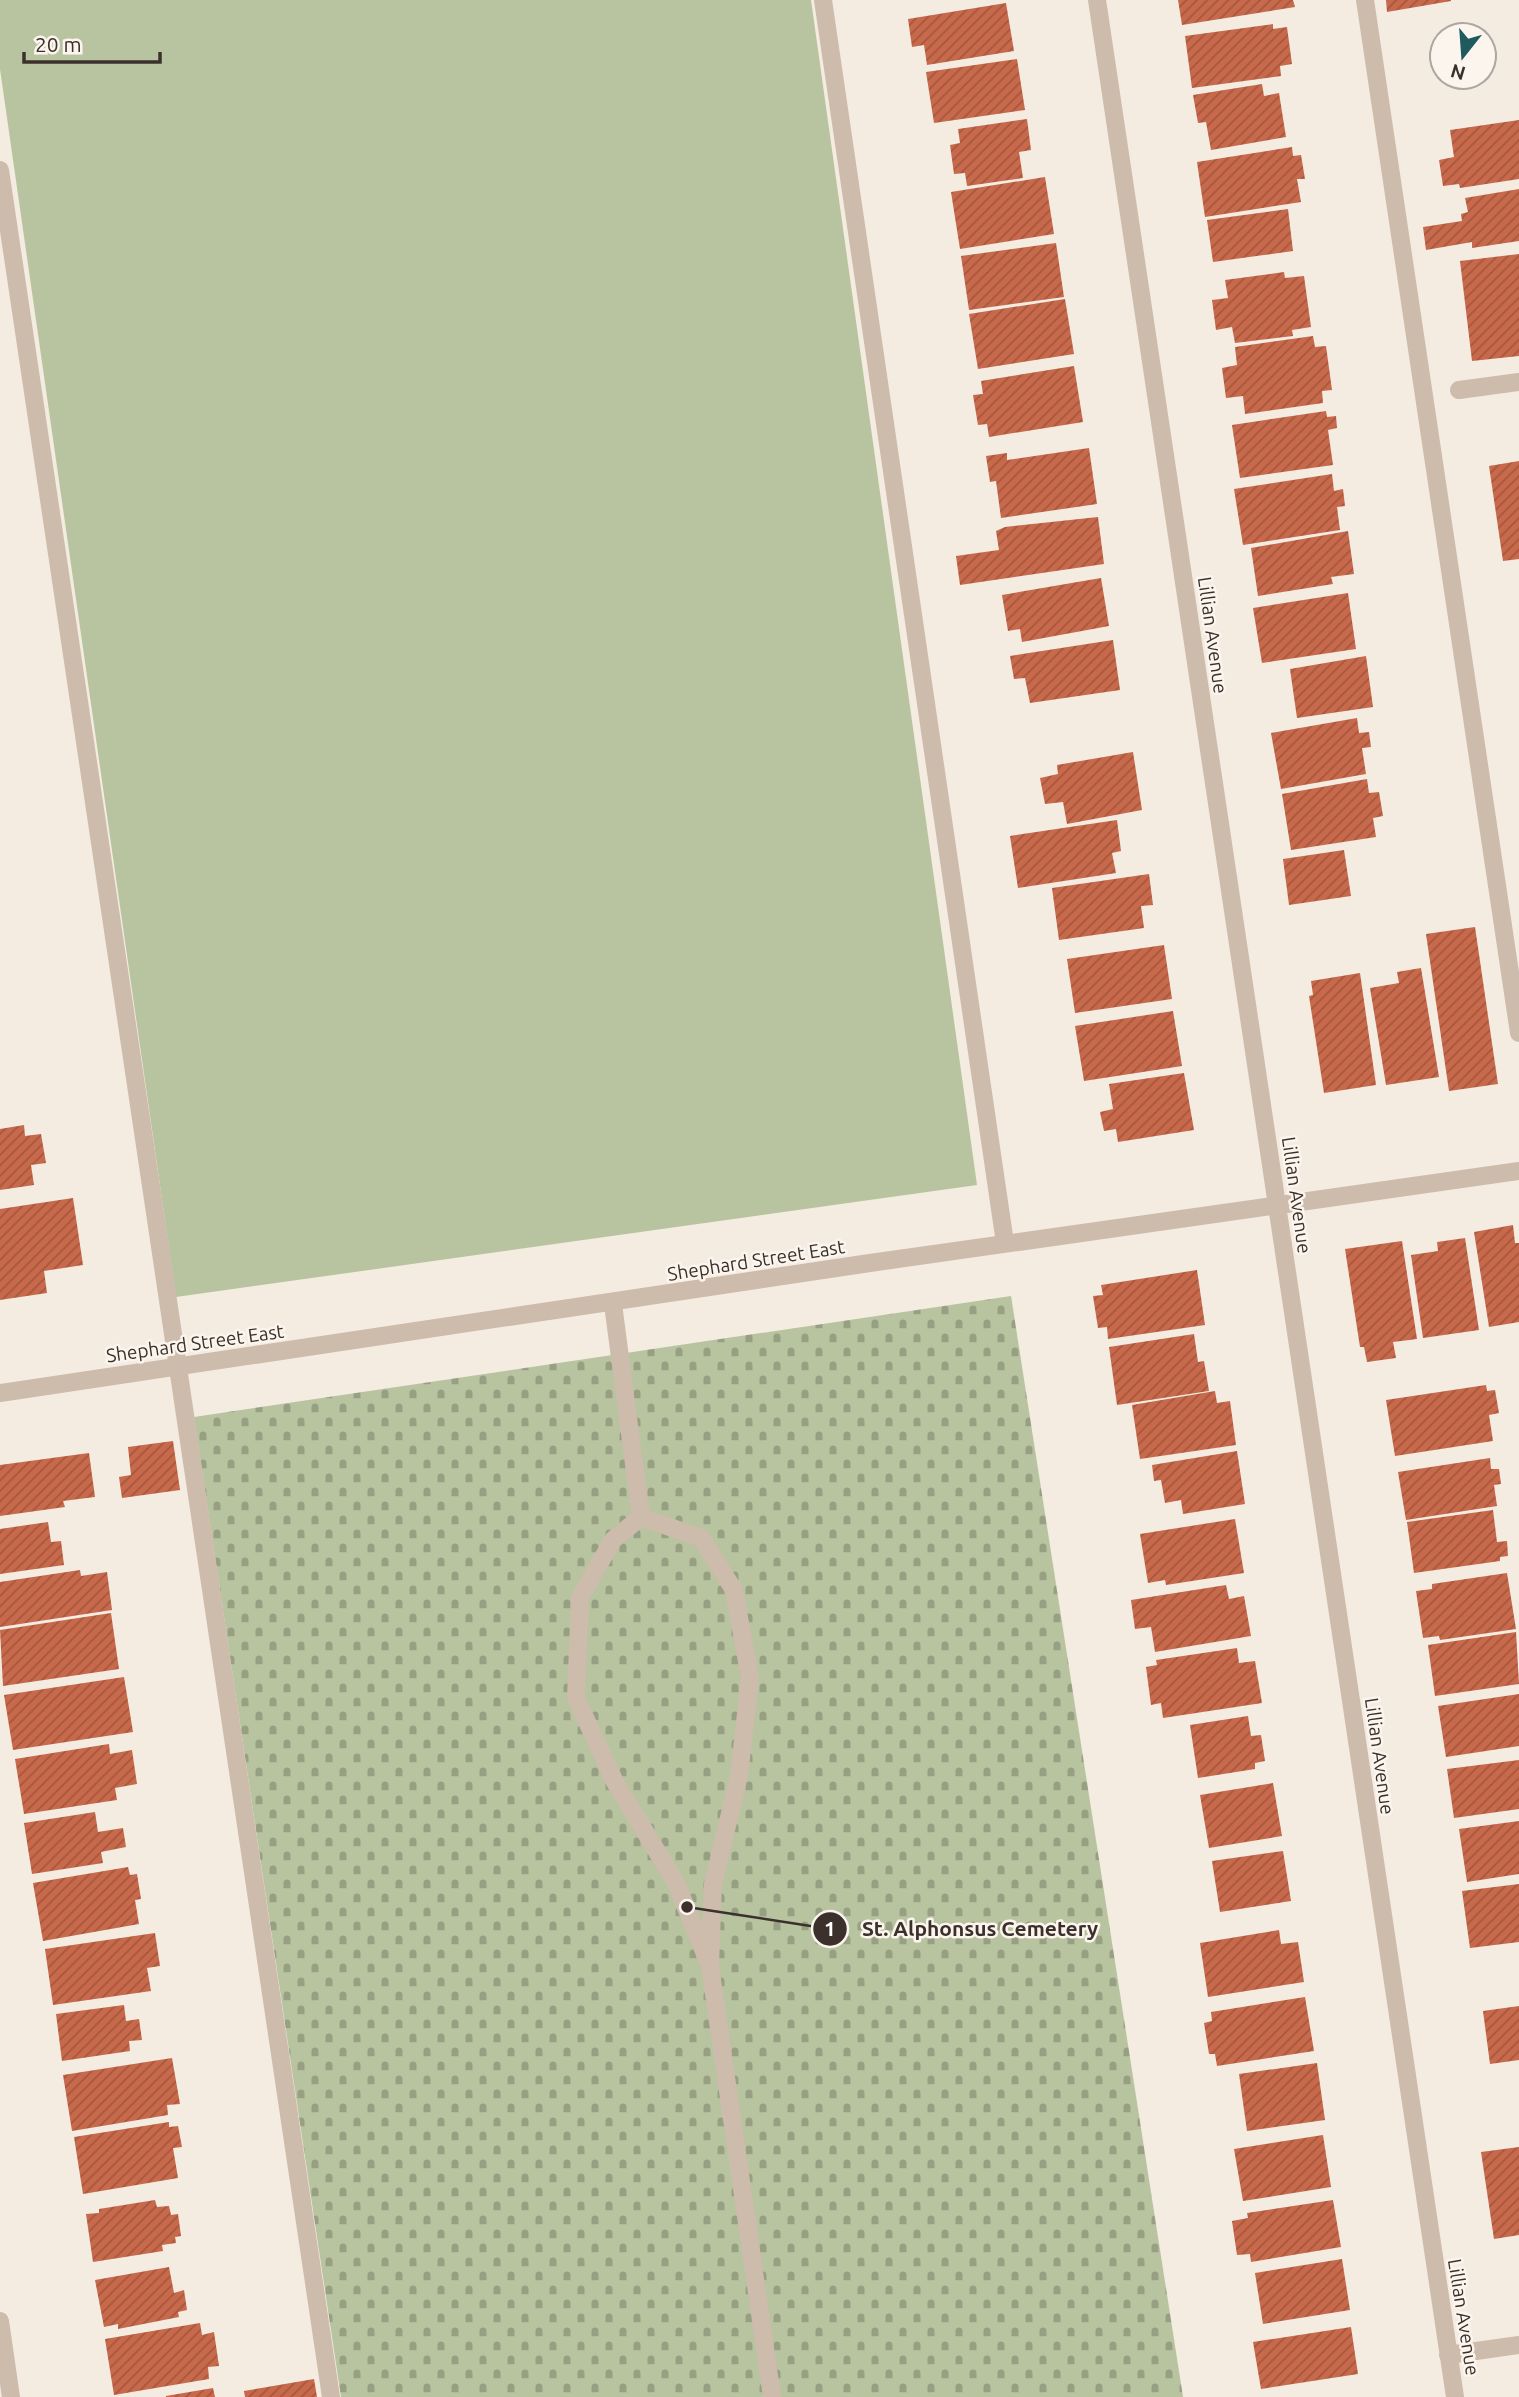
<svg xmlns="http://www.w3.org/2000/svg" width="1519" height="2397" font-family="Ubuntu,sans-serif">
	<style>
		.green { fill: #b8c4a0 }
		.cemetery { fill: url(#cemetery-stones) }
		.building { fill: url(#building-hatch) }
		.lines { fill: none; stroke-linecap: round; stroke-linejoin: round }
		.service { stroke: #cdbbac; stroke-width: 18 }
		.minor { stroke: #cdbbac; stroke-width: 18 }
		.labels { text-anchor: middle; stroke-width: 5; stroke-linejoin: round; paint-order: stroke }
		.street-label { font-size: 19px; fill: #3b302b; stroke: #fbf5ee }
		.leader { fill: none; stroke: #3b302b; stroke-width: 2.5 }
		.callout-dot { fill: #3b302b; stroke: #fbf5ee; stroke-width: 2.5 }
		.mark-label { font-size: 21px; text-anchor: middle; font-weight: bold; fill: #fff }
		.callout-label { font-size: 21px; text-anchor: middle; font-weight: bold; fill: #3b302b; stroke: #fbf5ee; stroke-width: 5; stroke-linejoin: round; paint-order: stroke }
	</style>
	<defs>
		<pattern id="cemetery-stones" width="16" height="16" patternUnits="userSpaceOnUse" patternTransform="scale(1.75)"><rect width="16" height="16" fill="#b8c4a0"/><path d="M2 7V4a2 2 0 0 1 4 0v3zM10 15v-3a2 2 0 0 1 4 0v3z" fill="#97a083"/></pattern>
		<pattern id="building-hatch" width="6" height="6" patternUnits="userSpaceOnUse" patternTransform="scale(1.75)"><rect width="6" height="6" fill="#c8694b"/><path d="M-1 1l2-2M0 6l6-6M5 7l2-2" fill="none" stroke="#a4573f"/></pattern>
	</defs>
	<rect width="100%" height="100%" fill="#f4ebe1"/>
	<!-- green -->
	<path class="green" d="M 0,0 L 811,0 L 977,1185 L 176,1297 L 0,69 Z"/>
	<!-- cemetery -->
	<path class="cemetery" d="M 1011,1296 L 1183,2397 L 341,2397 L 194,1417 Z"/>
	<!-- building -->
	<path class="building" d="M 1178,0 L 1293,0 L 1295,7 L 1182,25 Z
		M 1386,0 L 1451,0 L 1451,1 L 1387,12 Z
		M 1006,3 L 1014,51 L 927,65 L 924,45 L 912,47 L 908,19 Z
		M 1273,24 L 1273,29 L 1287,27 L 1292,64 L 1280,66 L 1281,76 L 1192,88 L 1185,36 Z
		M 1017,59 L 1025,110 L 934,123 L 926,72 Z
		M 1262,84 L 1264,96 L 1279,93 L 1286,137 L 1211,150 L 1206,122 L 1198,123 L 1193,95 Z
		M 1027,119 L 1031,150 L 1019,152 L 1023,178 L 967,186 L 965,173 L 954,174 L 950,145 L 960,143 L 958,129 Z
		M 1519,120 L 1519,179 L 1460,188 L 1459,184 L 1443,186 L 1439,160 L 1454,157 L 1450,130 Z
		M 1292,147 L 1293,156 L 1301,155 L 1305,179 L 1297,179 L 1301,202 L 1205,217 L 1197,162 Z
		M 1045,177 L 1054,234 L 960,249 L 951,192 Z
		M 1519,189 L 1519,241 L 1472,248 L 1472,242 L 1426,250 L 1423,227 L 1462,221 L 1461,214 L 1468,212 L 1465,198 Z
		M 1288,209 L 1293,251 L 1213,262 L 1207,220 Z
		M 1056,243 L 1064,297 L 969,310 L 961,256 Z
		M 1519,254 L 1519,356 L 1472,361 L 1460,261 Z
		M 1284,272 L 1285,278 L 1304,276 L 1311,327 L 1292,330 L 1293,336 L 1235,343 L 1232,327 L 1216,330 L 1212,300 L 1228,298 L 1225,280 Z
		M 1065,299 L 1074,354 L 978,369 L 969,314 Z
		M 1313,336 L 1315,347 L 1326,346 L 1332,390 L 1322,391 L 1323,403 L 1245,414 L 1243,396 L 1226,398 L 1222,368 L 1237,365 L 1235,347 Z
		M 1074,366 L 1083,422 L 989,437 L 987,424 L 978,425 L 973,395 L 983,394 L 981,381 Z
		M 1326,411 L 1327,417 L 1336,416 L 1337,428 L 1328,430 L 1333,465 L 1240,478 L 1232,425 Z
		M 1089,448 L 1097,504 L 1001,518 L 996,481 L 990,482 L 986,456 L 1007,453 L 1007,460 Z
		M 1519,461 L 1519,559 L 1503,561 L 1489,466 Z
		M 1332,474 L 1334,491 L 1343,489 L 1345,506 L 1337,507 L 1340,530 L 1243,545 L 1234,489 Z
		M 1098,517 L 1104,564 L 960,585 L 956,556 L 999,550 L 996,531 L 1005,527 Z
		M 1348,531 L 1354,574 L 1331,577 L 1333,584 L 1258,596 L 1251,548 Z
		M 1101,578 L 1109,626 L 1022,642 L 1020,629 L 1008,631 L 1002,595 Z
		M 1348,593 L 1356,649 L 1262,663 L 1253,608 Z
		M 1113,640 L 1120,690 L 1030,703 L 1025,678 L 1014,679 L 1010,656 Z
		M 1366,656 L 1373,707 L 1297,718 L 1290,669 Z
		M 1357,718 L 1359,733 L 1369,732 L 1371,747 L 1362,748 L 1366,774 L 1281,789 L 1271,733 Z
		M 1133,752 L 1142,810 L 1067,824 L 1063,802 L 1045,804 L 1040,778 L 1058,774 L 1057,765 Z
		M 1367,779 L 1369,793 L 1379,792 L 1383,816 L 1373,818 L 1376,837 L 1291,850 L 1282,794 Z
		M 1117,820 L 1121,851 L 1112,853 L 1116,873 L 1018,888 L 1010,836 Z
		M 1344,850 L 1351,896 L 1289,905 L 1283,859 Z
		M 1149,874 L 1153,905 L 1141,906 L 1144,928 L 1059,940 L 1052,888 Z
		M 1475,927 L 1498,1084 L 1449,1091 L 1426,934 Z
		M 1164,945 L 1172,999 L 1075,1013 L 1067,959 Z
		M 1421,968 L 1439,1077 L 1386,1085 L 1370,988 L 1399,983 L 1397,972 Z
		M 1360,973 L 1376,1085 L 1324,1093 L 1309,996 L 1313,995 L 1311,981 Z
		M 1173,1011 L 1182,1066 L 1084,1081 L 1075,1026 Z
		M 1184,1073 L 1194,1130 L 1118,1142 L 1116,1129 L 1104,1131 L 1100,1112 L 1113,1109 L 1109,1084 Z
		M 24,1125 L 25,1136 L 41,1134 L 46,1163 L 31,1165 L 34,1185 L 0,1190 L 0,1129 Z
		M 73,1198 L 83,1265 L 44,1271 L 47,1293 L 0,1300 L 0,1209 Z
		M 1513,1225 L 1515,1243 L 1519,1243 L 1519,1322 L 1489,1327 L 1474,1232 Z
		M 1465,1238 L 1479,1330 L 1423,1338 L 1411,1255 L 1438,1251 L 1437,1242 Z
		M 1402,1241 L 1417,1339 L 1393,1342 L 1396,1358 L 1367,1362 L 1364,1347 L 1360,1347 L 1345,1249 Z
		M 1197,1270 L 1205,1325 L 1108,1339 L 1107,1327 L 1098,1328 L 1093,1296 L 1103,1295 L 1101,1285 Z
		M 1194,1334 L 1198,1362 L 1204,1361 L 1209,1391 L 1117,1405 L 1109,1347 Z
		M 1486,1385 L 1487,1391 L 1495,1390 L 1499,1413 L 1489,1415 L 1493,1441 L 1395,1456 L 1386,1400 Z
		M 1215,1391 L 1217,1403 L 1230,1401 L 1236,1445 L 1140,1459 L 1132,1405 Z
		M 173,1441 L 180,1490 L 122,1498 L 119,1477 L 131,1475 L 128,1447 Z
		M 1237,1451 L 1245,1504 L 1183,1514 L 1181,1500 L 1165,1503 L 1161,1480 L 1154,1481 L 1152,1465 Z
		M 89,1453 L 95,1497 L 63,1501 L 65,1507 L 0,1516 L 0,1465 Z
		M 1490,1458 L 1491,1469 L 1499,1469 L 1501,1484 L 1494,1485 L 1497,1506 L 1406,1520 L 1398,1472 Z
		M 1493,1510 L 1497,1542 L 1507,1541 L 1508,1556 L 1500,1557 L 1500,1561 L 1414,1573 L 1407,1522 Z
		M 1235,1519 L 1244,1573 L 1166,1585 L 1165,1580 L 1148,1583 L 1140,1534 Z
		M 48,1522 L 51,1542 L 61,1541 L 64,1565 L 0,1574 L 0,1529 Z
		M 80,1570 L 81,1576 L 107,1572 L 112,1610 L 0,1627 L 0,1582 Z
		M 1507,1573 L 1516,1629 L 1440,1640 L 1439,1636 L 1423,1638 L 1416,1591 L 1432,1589 L 1432,1584 Z
		M 1226,1585 L 1229,1599 L 1244,1596 L 1251,1636 L 1155,1652 L 1151,1627 L 1135,1629 L 1131,1600 Z
		M 111,1613 L 119,1669 L 3,1686 L 0,1630 Z
		M 1516,1632 L 1519,1684 L 1435,1696 L 1428,1645 Z
		M 1237,1648 L 1239,1663 L 1255,1661 L 1262,1703 L 1163,1718 L 1161,1703 L 1151,1705 L 1146,1667 L 1157,1665 L 1156,1660 Z
		M 124,1677 L 133,1732 L 13,1750 L 4,1695 Z
		M 1519,1694 L 1519,1746 L 1446,1757 L 1438,1706 Z
		M 1248,1716 L 1251,1736 L 1261,1735 L 1265,1761 L 1255,1763 L 1255,1769 L 1198,1778 L 1190,1725 Z
		M 109,1744 L 110,1754 L 132,1750 L 137,1784 L 115,1788 L 117,1800 L 24,1814 L 15,1759 Z
		M 1519,1760 L 1519,1809 L 1454,1818 L 1447,1769 Z
		M 1273,1783 L 1282,1836 L 1209,1848 L 1200,1795 Z
		M 95,1812 L 98,1832 L 123,1828 L 126,1847 L 101,1852 L 103,1863 L 32,1874 L 24,1823 Z
		M 1519,1821 L 1519,1874 L 1467,1882 L 1459,1829 Z
		M 1283,1851 L 1291,1901 L 1220,1912 L 1212,1861 Z
		M 128,1867 L 130,1875 L 137,1874 L 141,1899 L 135,1900 L 139,1924 L 43,1941 L 33,1883 Z
		M 1519,1884 L 1519,1942 L 1470,1948 L 1462,1891 Z
		M 1279,1930 L 1281,1944 L 1298,1942 L 1304,1982 L 1208,1997 L 1200,1943 Z
		M 155,1933 L 160,1966 L 147,1968 L 151,1991 L 53,2005 L 45,1949 Z
		M 1305,1997 L 1314,2051 L 1217,2066 L 1215,2054 L 1209,2054 L 1204,2023 L 1212,2021 L 1211,2012 Z
		M 124,2005 L 126,2021 L 139,2019 L 142,2040 L 129,2041 L 130,2051 L 62,2061 L 56,2014 Z
		M 1519,2006 L 1519,2060 L 1490,2064 L 1483,2011 Z
		M 172,2058 L 180,2104 L 167,2105 L 168,2115 L 72,2131 L 63,2075 Z
		M 1317,2063 L 1325,2120 L 1247,2131 L 1239,2074 Z
		M 169,2122 L 169,2127 L 178,2126 L 182,2147 L 173,2148 L 178,2178 L 83,2194 L 74,2137 Z
		M 1323,2135 L 1331,2187 L 1243,2201 L 1234,2149 Z
		M 1519,2147 L 1519,2235 L 1494,2239 L 1481,2152 Z
		M 155,2200 L 157,2207 L 169,2206 L 171,2215 L 178,2214 L 181,2236 L 175,2237 L 176,2243 L 162,2245 L 163,2251 L 93,2262 L 86,2214 L 99,2213 L 99,2209 Z
		M 1333,2200 L 1341,2247 L 1251,2262 L 1250,2254 L 1237,2255 L 1232,2221 L 1248,2218 L 1247,2213 Z
		M 1342,2259 L 1350,2310 L 1263,2324 L 1255,2273 Z
		M 169,2267 L 174,2293 L 184,2290 L 187,2310 L 178,2312 L 179,2317 L 118,2329 L 118,2324 L 104,2327 L 95,2280 Z
		M 200,2323 L 202,2335 L 214,2332 L 219,2366 L 208,2367 L 209,2379 L 114,2395 L 105,2339 Z
		M 1351,2327 L 1358,2374 L 1261,2389 L 1253,2342 Z
		M 314,2379 L 317,2397 L 245,2397 L 244,2391 Z
		M 213,2388 L 215,2397 L 166,2397 L 166,2396 Z"/>
	<g class="lines">
		<!-- service -->
		<path class="service" d="M 823,0 L 1005,1243
			M 1365,0 L 1519,1033
			M 0,170 L 331,2397
			M 1459,390 L 1519,382
			M 613,1304 L 641,1517
			M 641,1517 L 701,1538 L 734,1590 L 750,1678 L 739,1776 L 713,1884 L 710,1966 L 676,1883 L 615,1782 L 576,1698 L 580,1597 L 613,1540 Z
			M 710,1966 L 772,2397"/>
		<!-- minor -->
		<path class="minor" d="M 1097,0 L 1455,2397
			M 0,1393 L 863,1264 L 1519,1171
			M 0,2321 L 11,2397
			M 1448,2355 L 1519,2345"/>
	</g>
	<g class="labels">
		<!-- street labels -->
		<g class="street-label">
			<text transform="translate(1213 635) rotate(82)" y="7">Lillian Avenue</text>
			<text transform="translate(1297 1195) rotate(82)" y="7">Lillian Avenue</text>
			<text transform="translate(756 1260) rotate(-9)" y="7">Shephard Street East</text>
			<text transform="translate(195 1343) rotate(-8)" y="7">Shephard Street East</text>
			<text transform="translate(1380 1756) rotate(82)" y="7">Lillian Avenue</text>
			<text transform="translate(1464 2317) rotate(81)" y="7">Lillian Avenue</text>
		</g>
	</g>
	<!-- callouts -->
	<path class="leader" d="M687 1907L830 1929"/>
	<g class="callout-dot">
		<circle cx="687" cy="1907" r="7"/>
		<circle cx="830" cy="1929" r="18"/>
	</g>
	<g class="mark-label">
		<text x="830" y="1936">1</text>
	</g>
	<g class="callout-label">
		<text x="980" y="1936">St. Alphonsus Cemetery</text>
	</g>
	<!-- north arrow -->
	<g transform="translate(1463 56) rotate(197)"><circle r="33" fill="#fbf5ee" stroke="#aea6a0" stroke-width="2"/>
	<path d="M0-5L12 26L0 18L-12 26Z" fill="#1f5a5e"/>
	<text y="-10" font-size="19" font-weight="bold" text-anchor="middle" fill="#3b302b">N</text>
	</g>
	<!-- scale -->
	<path d="M24 52v10h136v-10" fill="none" stroke="#3b302b" stroke-width="3.5"/>
	<text x="35" y="52" font-size="21" fill="#3b302b" stroke="#fbf5ee" stroke-width="5" paint-order="stroke">20 m</text>
</svg>
